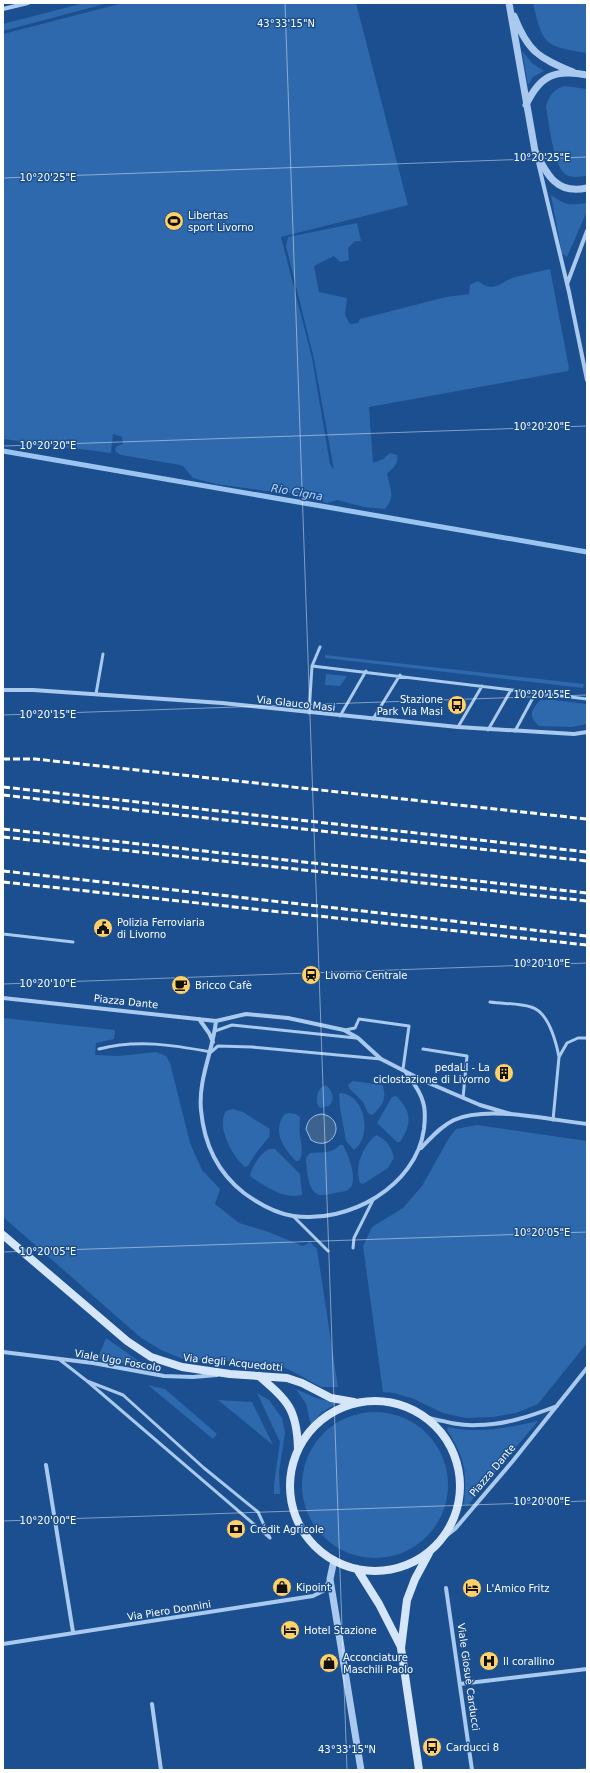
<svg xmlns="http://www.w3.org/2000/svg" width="590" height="1773" font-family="'DejaVu Sans',sans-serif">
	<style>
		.green { fill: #2e69ad }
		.water { fill: #3c6290; stroke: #9cc4f0 }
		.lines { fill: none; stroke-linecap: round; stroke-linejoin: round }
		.stream { stroke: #9cc4f0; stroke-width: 5 }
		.service { stroke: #a9c9ee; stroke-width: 3 }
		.minor { stroke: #a9c9ee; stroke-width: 4 }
		.tertiary { stroke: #a9c9ee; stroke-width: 7 }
		.secondary { stroke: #d6e6fa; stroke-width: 8 }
		.rail { stroke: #fff; stroke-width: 3; stroke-dasharray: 7 3; stroke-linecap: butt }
		.ticks { fill: none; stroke: #fff; stroke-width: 1; stroke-opacity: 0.45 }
		.labels { text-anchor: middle; stroke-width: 3; stroke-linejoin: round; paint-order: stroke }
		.poi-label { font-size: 10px; fill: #fff; stroke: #1b4f8f; text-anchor: start }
		.street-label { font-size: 10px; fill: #fff; stroke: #1b4f8f }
		.water-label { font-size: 11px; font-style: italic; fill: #b5d3f5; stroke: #1b4f8f }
		.ticks-label { font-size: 10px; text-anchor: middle; fill: #fff; stroke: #1b4f8f; stroke-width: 3; stroke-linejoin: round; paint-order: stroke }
	</style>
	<rect width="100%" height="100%" fill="#1b4f8f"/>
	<!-- green -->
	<path class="green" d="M 84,3 L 108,3 L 3,31 L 3,24 Z
		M 123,3 L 356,3 L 408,205 L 281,237 L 312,358 L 330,464 L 334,470 L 314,359 L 286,246 L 288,237 L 357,223 L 361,241 L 355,241 L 348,248 L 349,260 L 340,262 L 334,256 L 314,266 L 319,292 L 347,298 L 345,315 L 350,324 L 358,323 L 360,319 L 446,297 L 469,294 L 470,285 L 478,281 C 495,294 500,282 515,277 C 527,274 538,272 550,269 L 569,368 L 568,371 L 369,407 L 373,463 L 383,459 L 390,453 L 397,455 C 399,464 393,468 387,474 C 390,489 396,496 385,509 L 364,507 L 337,500 L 327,503 L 324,502 L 321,496 L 318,495 L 266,491 L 216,484 L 193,478 L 183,466 L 180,465 L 121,455 L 116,452 L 115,449 L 117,446 L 123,444 L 122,437 L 113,434 L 111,453 L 3,439 L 3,34 Z
		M 533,3 L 587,3 L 587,53 C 544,46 543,45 533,3 Z
		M 522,51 L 533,64 L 544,71 L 533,77 L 528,85 Z
		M 565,86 L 587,89 L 586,176 C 579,177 571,178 565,174 C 553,164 549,122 546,107 C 548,96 554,89 565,86 Z
		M 551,195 C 567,206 568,205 587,203 L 587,211 L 567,257 L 562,254 Z
		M 325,655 L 584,684 L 583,688 L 325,658 Z
		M 326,674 L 347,676 L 340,686 L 325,685 Z
		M 540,700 L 553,700 L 587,704 L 587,724 L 571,727 L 539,726 C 528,716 531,711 540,700 Z
		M 3,1018 L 115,1030 L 114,1039 L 96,1043 L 95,1055 L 119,1056 L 156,1052 L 166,1056 L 170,1063 L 190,1143 L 202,1170 L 220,1189 L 215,1204 L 239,1223 L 266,1231 L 303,1246 L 310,1242 L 317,1249 L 338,1387 L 321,1387 L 292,1371 L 273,1363 L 183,1359 L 161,1350 L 140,1337 L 3,1217 Z
		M 353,1081 L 382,1085 C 388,1097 382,1107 372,1115 L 368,1113 L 363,1102 L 349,1088 L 348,1085 Z
		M 326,1085 C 332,1091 336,1098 329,1106 L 320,1108 L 317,1104 C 317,1095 317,1088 326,1085 Z
		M 341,1093 C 365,1095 373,1136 354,1150 L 346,1141 L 340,1108 L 339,1094 Z
		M 396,1096 C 412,1111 412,1124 400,1142 L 397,1142 L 377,1123 L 392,1097 Z
		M 233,1109 L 243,1112 L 270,1129 L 269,1137 L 256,1153 L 248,1166 L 245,1167 C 232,1156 216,1126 226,1111 Z
		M 290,1113 L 296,1114 L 300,1117 C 300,1123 299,1129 300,1135 C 301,1144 304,1152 299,1161 L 296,1161 C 284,1149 271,1130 285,1114 Z
		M 477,1125 L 587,1141 L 587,1343 L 538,1404 L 516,1413 L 493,1417 L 466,1418 L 443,1413 L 414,1399 L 394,1393 L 383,1392 L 363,1246 L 372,1227 L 403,1208 L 422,1186 L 449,1138 L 456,1129 Z
		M 376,1135 C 387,1140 391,1146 394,1158 L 388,1168 L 363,1184 L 360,1183 C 354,1166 363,1146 376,1135 Z
		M 340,1145 L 343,1145 C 348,1154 359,1181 349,1189 C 346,1192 339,1192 334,1193 C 330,1194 323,1196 319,1195 C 307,1190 307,1170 306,1158 L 310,1153 C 322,1152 331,1154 340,1145 Z
		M 275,1149 L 300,1174 L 302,1195 C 284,1200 264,1186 250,1176 C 251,1168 261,1152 269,1149 C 271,1149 273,1149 275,1149 Z
		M 106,1338 L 150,1369 L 98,1358 Z
		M 148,1385 L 165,1389 L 217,1434 L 213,1439 Z
		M 296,1389 L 316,1398 L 337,1403 L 321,1413 L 311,1425 L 306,1404 Z
		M 257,1393 L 269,1400 L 282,1418 L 285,1433 L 279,1472 L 280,1494 L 274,1494 L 274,1484 L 280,1442 Z
		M 218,1400 L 252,1402 L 273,1445 Z
		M302 1485a73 73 0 1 1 146 0a73 73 0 1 1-146 0Z
		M 538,1421 L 468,1505 L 464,1504 C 467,1471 465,1457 447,1430 L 448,1427 C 479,1434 507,1428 538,1421 Z"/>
	<!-- water -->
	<path class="water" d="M 322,1114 C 348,1119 334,1154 311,1140 L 306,1129 C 308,1119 313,1115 322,1114 Z"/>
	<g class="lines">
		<!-- stream -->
		<path class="stream" d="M 3,451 L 587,552"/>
		<!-- service -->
		<path class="service" d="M 312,666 L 587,699
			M 96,694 L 103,654
			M 309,713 L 312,666 L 320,647
			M 340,716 L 366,671
			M 373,719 L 400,675
			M 458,727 L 482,686
			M 488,730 L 511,690
			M 515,731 L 536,692
			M 3,934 L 73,942
			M 490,1002 C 503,1004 519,1003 531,1007 C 549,1012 556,1042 559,1057
			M 345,1030 L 355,1028 L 359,1019 L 409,1026 L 403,1069
			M 215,1031 L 232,1025 L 356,1038
			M 99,1049 C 137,1039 173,1045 211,1052 L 218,1046 L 252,1047 L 381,1059
			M 423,1049 L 467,1056 L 463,1098
			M 553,1120 L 559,1057 L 567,1043 L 578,1038 L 587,1038
			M 293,1216 L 328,1251
			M 353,1248 L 354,1238 L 374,1198
			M 60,1360 L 87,1381 L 270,1538 L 258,1512 L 204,1468 L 123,1395 L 87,1381"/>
		<!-- minor -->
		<path class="minor" d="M 3,9 L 28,3
			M 538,162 L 569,292 L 587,380
			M 567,284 L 587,231
			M 3,690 L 33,690 L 222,703 L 458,727 L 574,734 L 587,732
			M 3,998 L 216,1021 L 246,1014 L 288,1018 L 344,1030 L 358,1038 L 381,1059 L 424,1081 L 480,1105 L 511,1114
			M 199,1019 L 209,1033 L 213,1042
			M 216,1021 C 213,1051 198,1079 201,1110 C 204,1144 217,1172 244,1193 C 259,1204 275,1213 293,1216 C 348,1224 416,1187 424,1129 C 425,1120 426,1111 423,1102 C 420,1090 412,1081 405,1071
			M 421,1148 C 431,1138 441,1126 454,1120 C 487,1105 551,1120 587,1124
			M 3,1352 L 93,1363 L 164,1376 L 193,1377 L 217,1375
			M 425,1417 C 442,1421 460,1426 477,1425 C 505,1425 531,1416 557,1406
			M 46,1465 L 73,1632
			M 437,1543 L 455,1529 L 512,1462 L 587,1368
			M 446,1588 L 472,1770
			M 3,1644 L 313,1596 L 323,1591 L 329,1581
			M 460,1684 L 587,1669
			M 152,1704 L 161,1770"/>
		<!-- tertiary -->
		<path class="tertiary" d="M 509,3 L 535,151 C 547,175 557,195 587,188
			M 514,16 C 528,52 539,58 573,72
			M 526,105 C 540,75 555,69 587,75
			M 334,1560 L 330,1579 L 361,1770"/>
		<!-- secondary -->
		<path class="secondary" d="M 3,1235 L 127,1341 L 151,1357 L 182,1367 L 230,1374 L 287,1378 L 302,1383 L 331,1398 L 354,1402
			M 259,1376 C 288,1401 297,1409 298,1449
			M290 1486a85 85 0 1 1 170 0a85 85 0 1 1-170 0Z
			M 357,1569 L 379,1604 L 401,1647
			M 419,1770 L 401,1648 L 407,1600 L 415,1579 L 429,1553"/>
		<!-- rail -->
		<path class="rail" d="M 3,759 L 35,759 L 587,819
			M 3,787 L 587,852
			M 3,795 L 587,861
			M 3,829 L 587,893
			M 3,837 L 587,901
			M 3,871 L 587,936
			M 3,882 L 587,945"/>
	</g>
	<!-- ticks -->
	<path class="ticks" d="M 285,3 L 347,1770M 3,178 L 587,157M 3,446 L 587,426M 3,715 L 587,695M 3,984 L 587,963M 3,1252 L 587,1232M 3,1521 L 587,1501M 568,1770 L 587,1769"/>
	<!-- icons -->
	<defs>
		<g id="stadium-disc" transform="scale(1)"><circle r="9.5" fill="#ffd166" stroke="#1b4f8f"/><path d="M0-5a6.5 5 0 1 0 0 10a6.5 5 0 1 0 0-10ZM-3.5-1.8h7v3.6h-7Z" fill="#111"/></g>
		<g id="bus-disc" transform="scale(1)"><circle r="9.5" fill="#ffd166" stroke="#1b4f8f"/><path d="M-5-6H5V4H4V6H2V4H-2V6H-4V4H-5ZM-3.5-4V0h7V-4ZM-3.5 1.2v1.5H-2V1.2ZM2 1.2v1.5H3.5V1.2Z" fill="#111"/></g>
		<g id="civic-disc" transform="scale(1)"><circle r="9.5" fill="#ffd166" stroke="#1b4f8f"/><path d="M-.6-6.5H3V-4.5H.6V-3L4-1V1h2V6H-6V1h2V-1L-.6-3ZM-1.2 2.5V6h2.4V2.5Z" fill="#111"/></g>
		<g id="station-disc" transform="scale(1)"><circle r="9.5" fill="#ffd166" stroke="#1b4f8f"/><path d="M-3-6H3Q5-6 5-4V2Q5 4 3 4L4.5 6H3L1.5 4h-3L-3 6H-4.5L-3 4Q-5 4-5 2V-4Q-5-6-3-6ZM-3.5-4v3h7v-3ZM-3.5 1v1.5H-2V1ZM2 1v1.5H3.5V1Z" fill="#111"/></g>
		<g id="cafe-disc" transform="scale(1)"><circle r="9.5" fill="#ffd166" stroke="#1b4f8f"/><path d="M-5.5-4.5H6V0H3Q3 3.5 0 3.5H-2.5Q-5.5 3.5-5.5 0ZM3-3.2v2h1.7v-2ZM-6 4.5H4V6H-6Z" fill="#111"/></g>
		<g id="building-disc" transform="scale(1)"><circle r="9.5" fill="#ffd166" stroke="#1b4f8f"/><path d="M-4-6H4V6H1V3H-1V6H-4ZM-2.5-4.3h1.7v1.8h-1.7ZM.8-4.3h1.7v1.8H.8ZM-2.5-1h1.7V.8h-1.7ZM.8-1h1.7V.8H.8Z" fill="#111"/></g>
		<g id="bank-disc" transform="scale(1)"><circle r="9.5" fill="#ffd166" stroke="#1b4f8f"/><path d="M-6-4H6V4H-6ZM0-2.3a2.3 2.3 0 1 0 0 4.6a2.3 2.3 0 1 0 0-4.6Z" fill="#111"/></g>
		<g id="shop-disc" transform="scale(1)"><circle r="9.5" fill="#ffd166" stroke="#1b4f8f"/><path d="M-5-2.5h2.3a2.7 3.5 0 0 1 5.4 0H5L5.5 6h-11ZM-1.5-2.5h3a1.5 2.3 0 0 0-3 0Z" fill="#111"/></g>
		<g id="hotel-disc" transform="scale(1)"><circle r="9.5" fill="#ffd166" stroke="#1b4f8f"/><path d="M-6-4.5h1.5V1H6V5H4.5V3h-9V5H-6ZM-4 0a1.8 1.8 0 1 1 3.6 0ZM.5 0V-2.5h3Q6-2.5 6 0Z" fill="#111"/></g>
		<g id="hospital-disc" transform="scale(1)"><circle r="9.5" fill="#ffd166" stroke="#1b4f8f"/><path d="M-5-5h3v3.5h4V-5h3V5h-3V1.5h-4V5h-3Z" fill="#111"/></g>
	</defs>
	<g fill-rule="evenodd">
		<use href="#stadium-disc" x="174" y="221"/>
		<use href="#bus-disc" x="457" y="705"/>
		<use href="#civic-disc" x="103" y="928"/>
		<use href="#station-disc" x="311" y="975"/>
		<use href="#cafe-disc" x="181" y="985"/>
		<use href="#building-disc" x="504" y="1073"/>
		<use href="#bank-disc" x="236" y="1529"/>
		<use href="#shop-disc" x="282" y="1587"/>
		<use href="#hotel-disc" x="472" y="1588"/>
		<use href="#hotel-disc" x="290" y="1630"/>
		<use href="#hospital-disc" x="489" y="1661"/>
		<use href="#shop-disc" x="329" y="1663"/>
		<use href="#bus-disc" x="432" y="1747"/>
	</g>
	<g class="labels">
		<!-- poi labels -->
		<g class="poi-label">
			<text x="188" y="219">Libertas<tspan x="188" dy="12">sport Livorno</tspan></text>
			<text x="443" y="703" text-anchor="end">Stazione<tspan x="443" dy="12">Park Via Masi</tspan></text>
			<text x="117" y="926">Polizia Ferroviaria<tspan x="117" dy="12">di Livorno</tspan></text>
			<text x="325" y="979">Livorno Centrale</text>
			<text x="195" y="989">Bricco Cafè</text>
			<text x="490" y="1071" text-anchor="end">pedaLI - La<tspan x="490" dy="12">ciclostazione di Livorno</tspan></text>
			<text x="250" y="1533">Crédit Agricole</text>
			<text x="296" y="1591">Kipoint</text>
			<text x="486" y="1592">L'Amico Fritz</text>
			<text x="304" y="1634">Hotel Stazione</text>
			<text x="343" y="1661">Acconciature<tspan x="343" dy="12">Maschili Paolo</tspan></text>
			<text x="503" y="1665">Il corallino</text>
			<text x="446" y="1751">Carducci 8</text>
		</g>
		<!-- street labels -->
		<g class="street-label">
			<text transform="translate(296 703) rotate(6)" y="4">Via Glauco Masi</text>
			<text transform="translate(126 1001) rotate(6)" y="4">Piazza Dante</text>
			<text transform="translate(118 1360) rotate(10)" y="4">Viale Ugo Foscolo</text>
			<text transform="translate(233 1362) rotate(6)" y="4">Via degli Acquedotti</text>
			<text transform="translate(492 1470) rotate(-50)" y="4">Piazza Dante</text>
			<text transform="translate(169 1610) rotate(-9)" y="4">Via Piero Donnini</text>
			<text transform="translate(469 1677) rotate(82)" y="4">Viale Giosuè Carducci</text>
		</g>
		<!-- water labels -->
		<g class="water-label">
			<text transform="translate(297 492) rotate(10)" y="4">Rio Cigna</text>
		</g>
	</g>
	<g class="ticks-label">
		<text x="286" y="27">43°33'15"N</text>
		<text x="542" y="161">10°20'25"E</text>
		<text x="48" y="181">10°20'25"E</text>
		<text x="542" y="430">10°20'20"E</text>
		<text x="48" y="449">10°20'20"E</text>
		<text x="542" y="698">10°20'15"E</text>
		<text x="48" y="718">10°20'15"E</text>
		<text x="542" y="967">10°20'10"E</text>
		<text x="48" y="987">10°20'10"E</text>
		<text x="542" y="1236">10°20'05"E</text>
		<text x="48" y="1255">10°20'05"E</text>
		<text x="542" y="1505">10°20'00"E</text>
		<text x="48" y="1524">10°20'00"E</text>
		<text x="347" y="1753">43°33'15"N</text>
	</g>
	<!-- border -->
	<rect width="590" height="1773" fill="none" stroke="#ffffff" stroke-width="8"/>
</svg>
